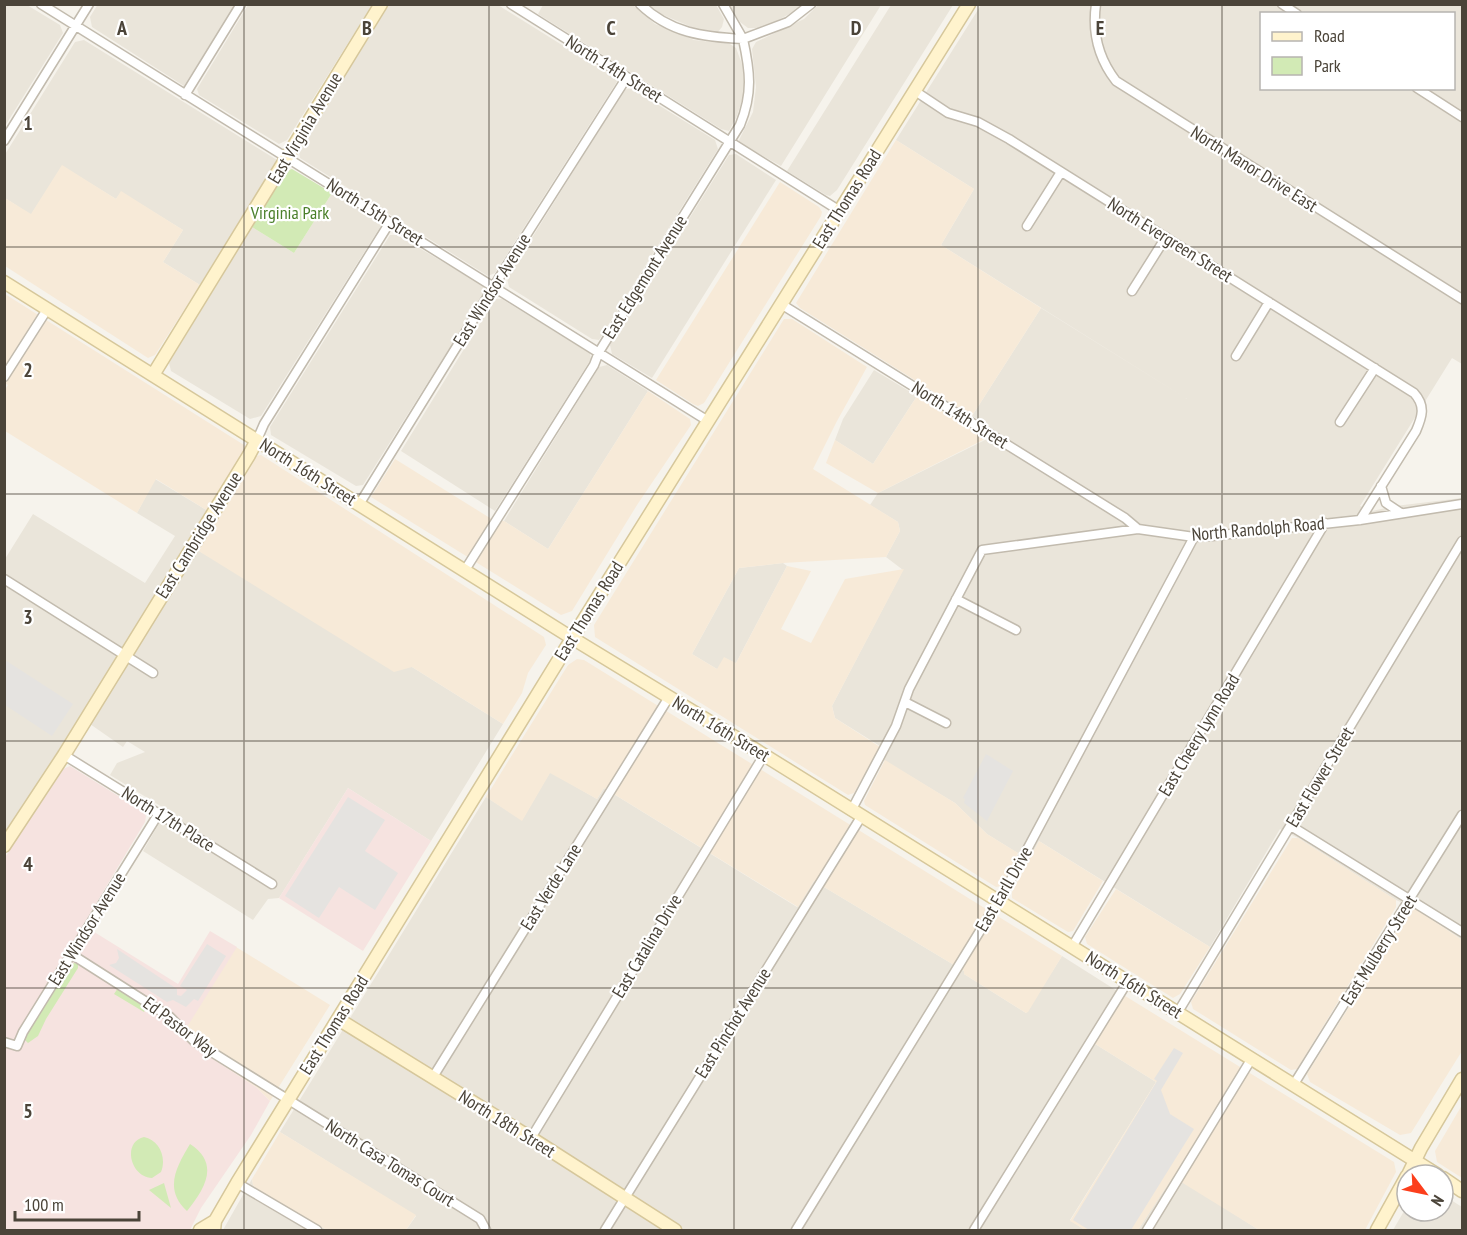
<svg xmlns="http://www.w3.org/2000/svg" width="1467" height="1235" font-family="'PT Sans Narrow',sans-serif">
	<style>
		.residential { fill: #eae5da; fill-rule: evenodd }
		.commercial { fill: #f7ead8 }
		.medical { fill: #f6e3e0 }
		.green { fill: #d2eab5 }
		.parking { fill: #e5e3e0 }
		.lines { fill: none; stroke-linecap: round; stroke-linejoin: round }
		.street-casing { stroke: #c2bbae; stroke-width: 11 }
		.secondary-casing { stroke: #d6c79b; stroke-width: 15 }
		.street { stroke: #fff; stroke-width: 8 }
		.secondary { stroke: #fff3cd; stroke-width: 12 }
		.grid { fill: none; stroke: #4b4439; stroke-width: 1.5; stroke-opacity: 0.55 }
		.labels { text-anchor: middle; stroke-width: 4.5; stroke-linejoin: round; paint-order: stroke }
		.street-label { font-size: 18px; fill: #4b4439; stroke: #fff }
		.park-label { font-size: 18px; fill: #4a7f2a; stroke: #fff }
		.grid-label { font-size: 20px; text-anchor: middle; font-weight: bold; fill: #4b4439; stroke: #fff; stroke-width: 4.5; stroke-linejoin: round; paint-order: stroke }
	</style>
	<rect width="100%" height="100%" fill="#f6f3ec"/>
	<!-- residential -->
	<path class="residential" d="M 5,4 L 27,5 L 60,25 L 63,33 L 5,126 Z
		M 98,4 L 235,4 L 235,5 L 184,86 L 92,27 L 90,17 Z
		M 248,5 L 372,5 L 287,140 L 279,144 L 199,95 L 197,89 Z
		M 389,5 L 498,5 L 618,80 L 495,273 L 488,276 L 300,158 L 299,150 Z
		M 543,5 L 633,5 L 655,24 L 694,40 L 730,44 L 736,48 L 742,64 L 745,91 L 737,116 L 729,131 L 721,129 L 538,14 Z
		M 649,5 L 716,5 L 724,19 L 722,27 L 717,33 L 701,31 L 661,14 Z
		M 729,5 L 801,5 L 795,11 L 763,28 L 748,28 L 740,22 Z
		M 818,5 L 881,5 L 781,166 L 738,142 L 753,112 L 756,87 L 752,49 L 756,42 L 804,19 Z
		M 891,5 L 953,5 L 837,190 L 830,196 L 826,195 L 787,171 Z
		M 981,5 L 1462,5 L 1462,364 L 1452,358 L 1360,506 L 1372,511 L 1395,506 L 1462,498 L 1462,940 L 1416,909 L 1396,900 L 1298,838 L 1280,829 L 1210,947 L 1039,841 L 1029,860 L 987,834 L 955,803 L 875,755 L 880,746 L 835,718 L 832,706 L 903,570 L 886,557 L 900,531 L 898,522 L 870,505 L 878,493 L 987,439 L 977,432 L 983,422 L 972,416 L 1041,308 L 1187,399 L 941,245 L 974,189 L 896,140 ZM 1262,14 L 1454,14 L 1454,88 L 1262,88 Z
		M 84,40 L 277,160 L 200,285 L 163,262 L 183,230 L 121,192 L 116,199 L 62,166 L 31,215 L 5,198 L 4,156 L 75,42 Z
		M 631,88 L 715,140 L 718,149 L 599,340 L 592,339 L 509,287 L 507,278 L 624,90 Z
		M 736,154 L 776,180 L 652,378 L 612,354 L 610,345 L 729,155 Z
		M 332,193 L 382,224 L 261,416 L 250,419 L 171,371 L 169,363 L 252,227 L 294,253 Z
		M 390,235 L 397,235 L 484,286 L 483,295 L 363,485 L 356,486 L 271,435 L 270,427 Z
		M 495,299 L 502,299 L 590,353 L 591,359 L 495,511 L 401,451 Z
		M 607,365 L 648,391 L 548,549 L 504,521 L 599,367 Z
		M 874,370 L 917,396 L 873,464 L 835,440 L 843,419 Z
		M 155,479 L 208,511 L 38,783 L 5,833 L 5,559 L 33,514 L 145,583 L 175,536 L 137,513 Z
		M 197,550 L 412,667 L 503,724 L 431,841 L 348,788 L 279,898 L 268,899 L 253,920 L 143,851 L 167,810 L 110,775 L 117,763 L 145,752 L 127,741 L 123,747 L 90,724 Z
		M 783,563 L 787,566 L 736,663 L 717,669 L 692,654 L 739,568 Z
		M 550,772 L 597,799 L 604,788 L 797,907 L 814,881 L 964,971 L 964,974 L 1026,1013 L 1062,956 L 1122,994 L 1092,1042 L 1156,1082 L 1070,1220 L 1085,1230 L 406,1230 L 416,1216 L 280,1132 L 486,797 L 522,820 Z
		M 1172,1177 L 1184,1182 L 1259,1230 L 1138,1230 Z
		M 252,1179 L 253,1185 L 257,1189 L 327,1230 L 223,1230 Z
		M 1443,1195 L 1462,1207 L 1462,1230 L 1393,1230 L 1407,1206 L 1407,1211 L 1443,1211 Z"/>
	<!-- commercial -->
	<path class="commercial" d="M 896,140 L 974,189 L 941,245 L 1041,308 L 972,416 L 800,308 L 796,303 Z
		M 62,165 L 116,199 L 121,191 L 183,230 L 163,262 L 200,285 L 155,355 L 148,358 L 5,266 L 5,198 L 31,214 Z
		M 780,182 L 819,207 L 822,212 L 821,216 L 704,403 L 698,406 L 693,404 L 656,380 Z
		M 5,294 L 244,445 L 247,448 L 208,511 L 156,479 L 137,513 L 5,431 L 4,391 L 8,385 L 4,383 Z
		M 784,319 L 792,319 L 867,367 L 837,421 L 813,469 L 898,522 L 900,531 L 886,557 L 783,563 L 739,568 L 692,654 L 717,669 L 724,657 L 736,663 L 787,566 L 811,571 L 781,629 L 811,643 L 845,579 L 904,569 L 832,706 L 835,718 L 880,747 L 854,793 L 848,795 L 595,637 L 594,625 Z
		M 648,391 L 690,419 L 691,425 L 637,505 L 572,611 L 561,615 L 371,497 L 395,459 L 490,518 L 504,521 L 548,549 Z
		M 917,396 L 987,438 L 878,493 L 826,463 L 835,440 L 873,464 Z
		M 261,455 L 544,637 L 546,645 L 528,673 L 522,693 L 503,724 L 412,667 L 394,672 L 197,550 L 256,456 Z
		M 577,659 L 584,660 L 1062,956 L 1028,1012 L 1026,1013 L 964,974 L 964,971 L 814,881 L 798,907 L 604,788 L 597,799 L 550,773 L 522,821 L 486,797 L 568,665 Z
		M 885,760 L 955,803 L 987,834 L 1018,853 L 1001,886 L 996,887 L 865,805 L 864,801 Z
		M 1292,838 L 1298,838 L 1396,900 L 1396,907 L 1297,1069 L 1291,1070 L 1193,1009 L 1191,1002 Z
		M 1039,841 L 1103,881 L 1073,931 L 1068,932 L 1012,898 L 1012,892 Z
		M 1116,889 L 1210,947 L 1180,994 L 1173,998 L 1087,944 L 1085,937 Z
		M 1416,909 L 1462,940 L 1462,1051 L 1411,1133 L 1400,1135 L 1310,1082 L 1307,1074 L 1410,910 Z
		M 236,947 L 330,1005 L 270,1101 L 257,1088 L 193,1046 L 181,1035 Z
		M 1122,994 L 1394,1162 L 1396,1172 L 1365,1230 L 1259,1230 L 1173,1177 L 1138,1230 L 1085,1230 L 1070,1221 L 1156,1082 L 1092,1042 Z
		M 1462,1105 L 1462,1178 L 1437,1162 L 1435,1151 Z
		M 280,1132 L 416,1215 L 406,1230 L 327,1230 L 257,1189 L 253,1185 L 252,1179 Z"/>
	<!-- medical -->
	<path class="medical" d="M 70,766 L 144,812 L 146,816 L 145,822 L 83,925 L 178,984 L 210,931 L 237,947 L 182,1035 L 193,1046 L 257,1088 L 270,1101 L 251,1135 L 201,1208 L 190,1230 L 5,1230 L 4,859 L 59,774 L 63,769 Z
		M 348,788 L 431,841 L 363,951 L 279,898 Z"/>
	<!-- green -->
	<path class="green" d="M 292,169 L 332,193 L 294,253 L 252,227 L 286,171 Z
		M 74,963 L 78,964 L 78,968 L 46,1019 L 38,1036 L 28,1043 L 25,1040 L 26,1036 L 71,965 Z
		M 118,988 L 147,1007 L 144,1012 L 114,994 Z
		M 144,1137 C 159,1140 167,1157 161,1172 L 152,1178 C 130,1177 122,1142 144,1137 Z
		M 190,1144 C 221,1164 204,1190 187,1211 C 163,1189 177,1166 190,1144 Z
		M 164,1183 L 171,1208 L 149,1190 Z"/>
	<!-- parking -->
	<path class="parking" d="M 5,660 L 73,704 L 52,736 L 5,705 Z
		M 986,754 L 1013,771 L 987,821 L 964,803 L 965,799 L 963,798 Z
		M 348,797 L 385,820 L 365,851 L 398,873 L 375,910 L 339,887 L 319,918 L 285,896 Z
		M 207,944 L 226,956 L 198,1001 L 194,999 L 186,1007 L 173,1000 L 167,1002 L 109,965 L 116,963 L 119,958 L 117,949 L 177,989 L 177,995 L 181,996 L 187,990 L 180,986 Z
		M 1174,1048 L 1183,1053 L 1161,1090 L 1170,1114 L 1194,1129 L 1131,1230 L 1089,1230 L 1073,1220 L 1157,1081 L 1154,1079 Z"/>
	<g class="lines">
		<!-- street casing -->
		<g class="street-casing">
			<path id="street" d="M 41,4 L 708,421
				M 511,4 L 840,211
				M 640,4 C 670,33 703,37 743,39
				M 723,4 L 743,39
				M 1096,4 C 1092,32 1099,59 1116,81 L 1462,299
				M 1282,4 L 1297,14
				M 1417,88 L 1462,117
				M 915,91 L 948,113 L 978,122 L 1009,139 L 1414,393 C 1426,406 1422,417 1416,431 L 1360,520
				M 185,95 L 241,4
				M 4,141 L 89,4
				M 1027,226 L 1061,172
				M 1132,291 L 1166,237
				M 781,304 L 1125,518 L 1138,529
				M 1236,356 L 1269,302
				M 4,377 L 48,308
				M 1340,422 L 1375,368
				M 257,440 L 264,424 L 390,222
				M 1381,486 L 1386,503 L 1401,513
				M 360,503 L 504,270 L 627,77
				M 465,570 L 594,365 L 599,352 L 740,125 C 753,93 750,71 743,39 L 788,22 L 811,4
				M 4,579 L 153,673
				M 956,599 L 1016,630
				M 905,702 L 946,723
				M 64,755 L 272,884
				M 851,811 L 896,726 L 909,689 L 921,666 L 982,550 L 1138,529 L 1194,537 L 1212,536 L 1360,520 L 1462,504
				M 1291,826 L 1462,932
				M 1072,947 L 1325,523
				M 71,954 L 170,1017 L 194,1041 L 480,1219 L 486,1230
				M 1178,1012 L 1462,541
				M 4,1042 L 17,1046 L 23,1032 L 159,813
				M 433,1077 L 669,697
				M 1294,1084 L 1462,815
				M 531,1138 L 764,755
				M 237,1183 L 317,1230
				M 605,1230 L 861,817
				M 796,1230 L 1007,887 L 1194,537
				M 974,1230 L 1128,981
				M 1147,1230 L 1252,1058"/>
		</g>
		<!-- secondary casing -->
		<g class="secondary-casing">
			<path id="secondary" d="M 4,282 L 572,638 L 756,750 L 1438,1175
				M 153,375 L 381,4
				M 4,846 L 64,755 L 249,455 L 257,440
				M 338,1019 L 531,1138 L 675,1230
				M 1408,1175 L 1421,1148 L 1462,1079
				M 1443,1178 L 1462,1191
				M 200,1230 L 215,1221
				M 214,1230 L 215,1221 L 237,1183 L 563,653 L 969,4
				M 1377,1230 L 1407,1176"/>
		</g>
		<!-- street -->
		<use href="#street" class="street"/>
		<!-- secondary -->
		<use href="#secondary" class="secondary"/>
	</g>
	<!-- grid -->
	<path class="grid" d="M 244,4 L 244,1230M 489,4 L 489,1230M 734,4 L 734,1230M 978,4 L 978,1230M 1222,4 L 1222,1230M 4,247 L 1462,247M 4,494 L 1462,494M 4,741 L 1462,741M 4,988 L 1462,988"/>
	<g class="labels">
		<!-- street labels -->
		<g class="street-label">
			<text transform="translate(614 69) rotate(32)" y="6">North 14th Street</text>
			<text transform="translate(305 128) rotate(-59)" y="6">East Virginia Avenue</text>
			<text transform="translate(1254 169) rotate(32)" y="6">North Manor Drive East</text>
			<text transform="translate(847 199) rotate(-58)" y="6">East Thomas Road</text>
			<text transform="translate(375 212) rotate(32)" y="6">North 15th Street</text>
			<text transform="translate(1170 240) rotate(32)" y="6">North Evergreen Street</text>
			<text transform="translate(645 277) rotate(-58)" y="6">East Edgemont Avenue</text>
			<text transform="translate(492 290) rotate(-58)" y="6">East Windsor Avenue</text>
			<text transform="translate(960 415) rotate(32)" y="6">North 14th Street</text>
			<text transform="translate(308 472) rotate(32)" y="6">North 16th Street</text>
			<text transform="translate(1258 529) rotate(-5)" y="6">North Randolph Road</text>
			<text transform="translate(199 535) rotate(-58)" y="6">East Cambridge Avenue</text>
			<text transform="translate(589 611) rotate(-58)" y="6">East Thomas Road</text>
			<text transform="translate(721 729) rotate(31)" y="6">North 16th Street</text>
			<text transform="translate(1199 735) rotate(-59)" y="6">East Cheery Lynn Road</text>
			<text transform="translate(1320 777) rotate(-59)" y="6">East Flower Street</text>
			<text transform="translate(168 819) rotate(32)" y="6">North 17th Place</text>
			<text transform="translate(551 887) rotate(-58)" y="6">East Verde Lane</text>
			<text transform="translate(1004 889) rotate(-60)" y="6">East Earll Drive</text>
			<text transform="translate(87 929) rotate(-58)" y="6">East Windsor Avenue</text>
			<text transform="translate(647 946) rotate(-59)" y="6">East Catalina Drive</text>
			<text transform="translate(1379 950) rotate(-58)" y="6">East Mulberry Street</text>
			<text transform="translate(1134 985) rotate(32)" y="6">North 16th Street</text>
			<text transform="translate(733 1023) rotate(-58)" y="6">East Pinchot Avenue</text>
			<text transform="translate(334 1025) rotate(-58)" y="6">East Thomas Road</text>
			<text transform="translate(180 1027) rotate(37)" y="6">Ed Pastor Way</text>
			<text transform="translate(507 1124) rotate(32)" y="6">North 18th Street</text>
			<text transform="translate(390 1163) rotate(32)" y="6">North Casa Tomas Court</text>
		</g>
		<!-- park labels -->
		<g class="park-label">
			<text x="290" y="219">Virginia Park</text>
		</g>
	</g>
	<g class="grid-label">
		<text x="122" y="35">A</text>
		<text x="367" y="35">B</text>
		<text x="611" y="35">C</text>
		<text x="856" y="35">D</text>
		<text x="1100" y="35">E</text>
		<text x="28" y="130">1</text>
		<text x="28" y="377">2</text>
		<text x="28" y="624">3</text>
		<text x="28" y="871">4</text>
		<text x="28" y="1118">5</text>
	</g>
	<!-- border -->
	<rect width="1467" height="1235" fill="none" stroke="#4b4439" stroke-width="12"/>
	<!-- legend -->
	<rect x="1260" y="12" width="195" height="78" fill="#ffffff" stroke="#b7b4b0" stroke-width="1.5"/>
	<rect x="1272" y="32" width="30" height="9" fill="#fff3cd" stroke="#b7b4b0" stroke-width="1.5"/>
	<text x="1314" y="42" font-size="18" fill="#4b4439">Road</text>
	<rect x="1272" y="57" width="30" height="18" fill="#d2eab5" stroke="#b7b4b0" stroke-width="1.5"/>
	<text x="1314" y="72" font-size="18" fill="#4b4439">Park</text>
	<!-- north arrow -->
	<g transform="translate(1425 1193) rotate(122)"><circle r="28" fill="#ffffff" stroke="#b7b4b0" stroke-width="1.5"/>
	<path d="M0-4.5L10 22L0 15L-10 22Z" fill="#fc3f1d"/>
	<text y="-9" font-size="16" font-weight="bold" text-anchor="middle" fill="#4b4439">N</text>
	</g>
	<!-- scale -->
	<path d="M15 1211v9h124v-9" fill="none" stroke="#4b4439" stroke-width="3"/>
	<text x="24" y="1211" font-size="18" fill="#4b4439" stroke="#ffffff" stroke-width="4.5" paint-order="stroke">100 m</text>
</svg>
